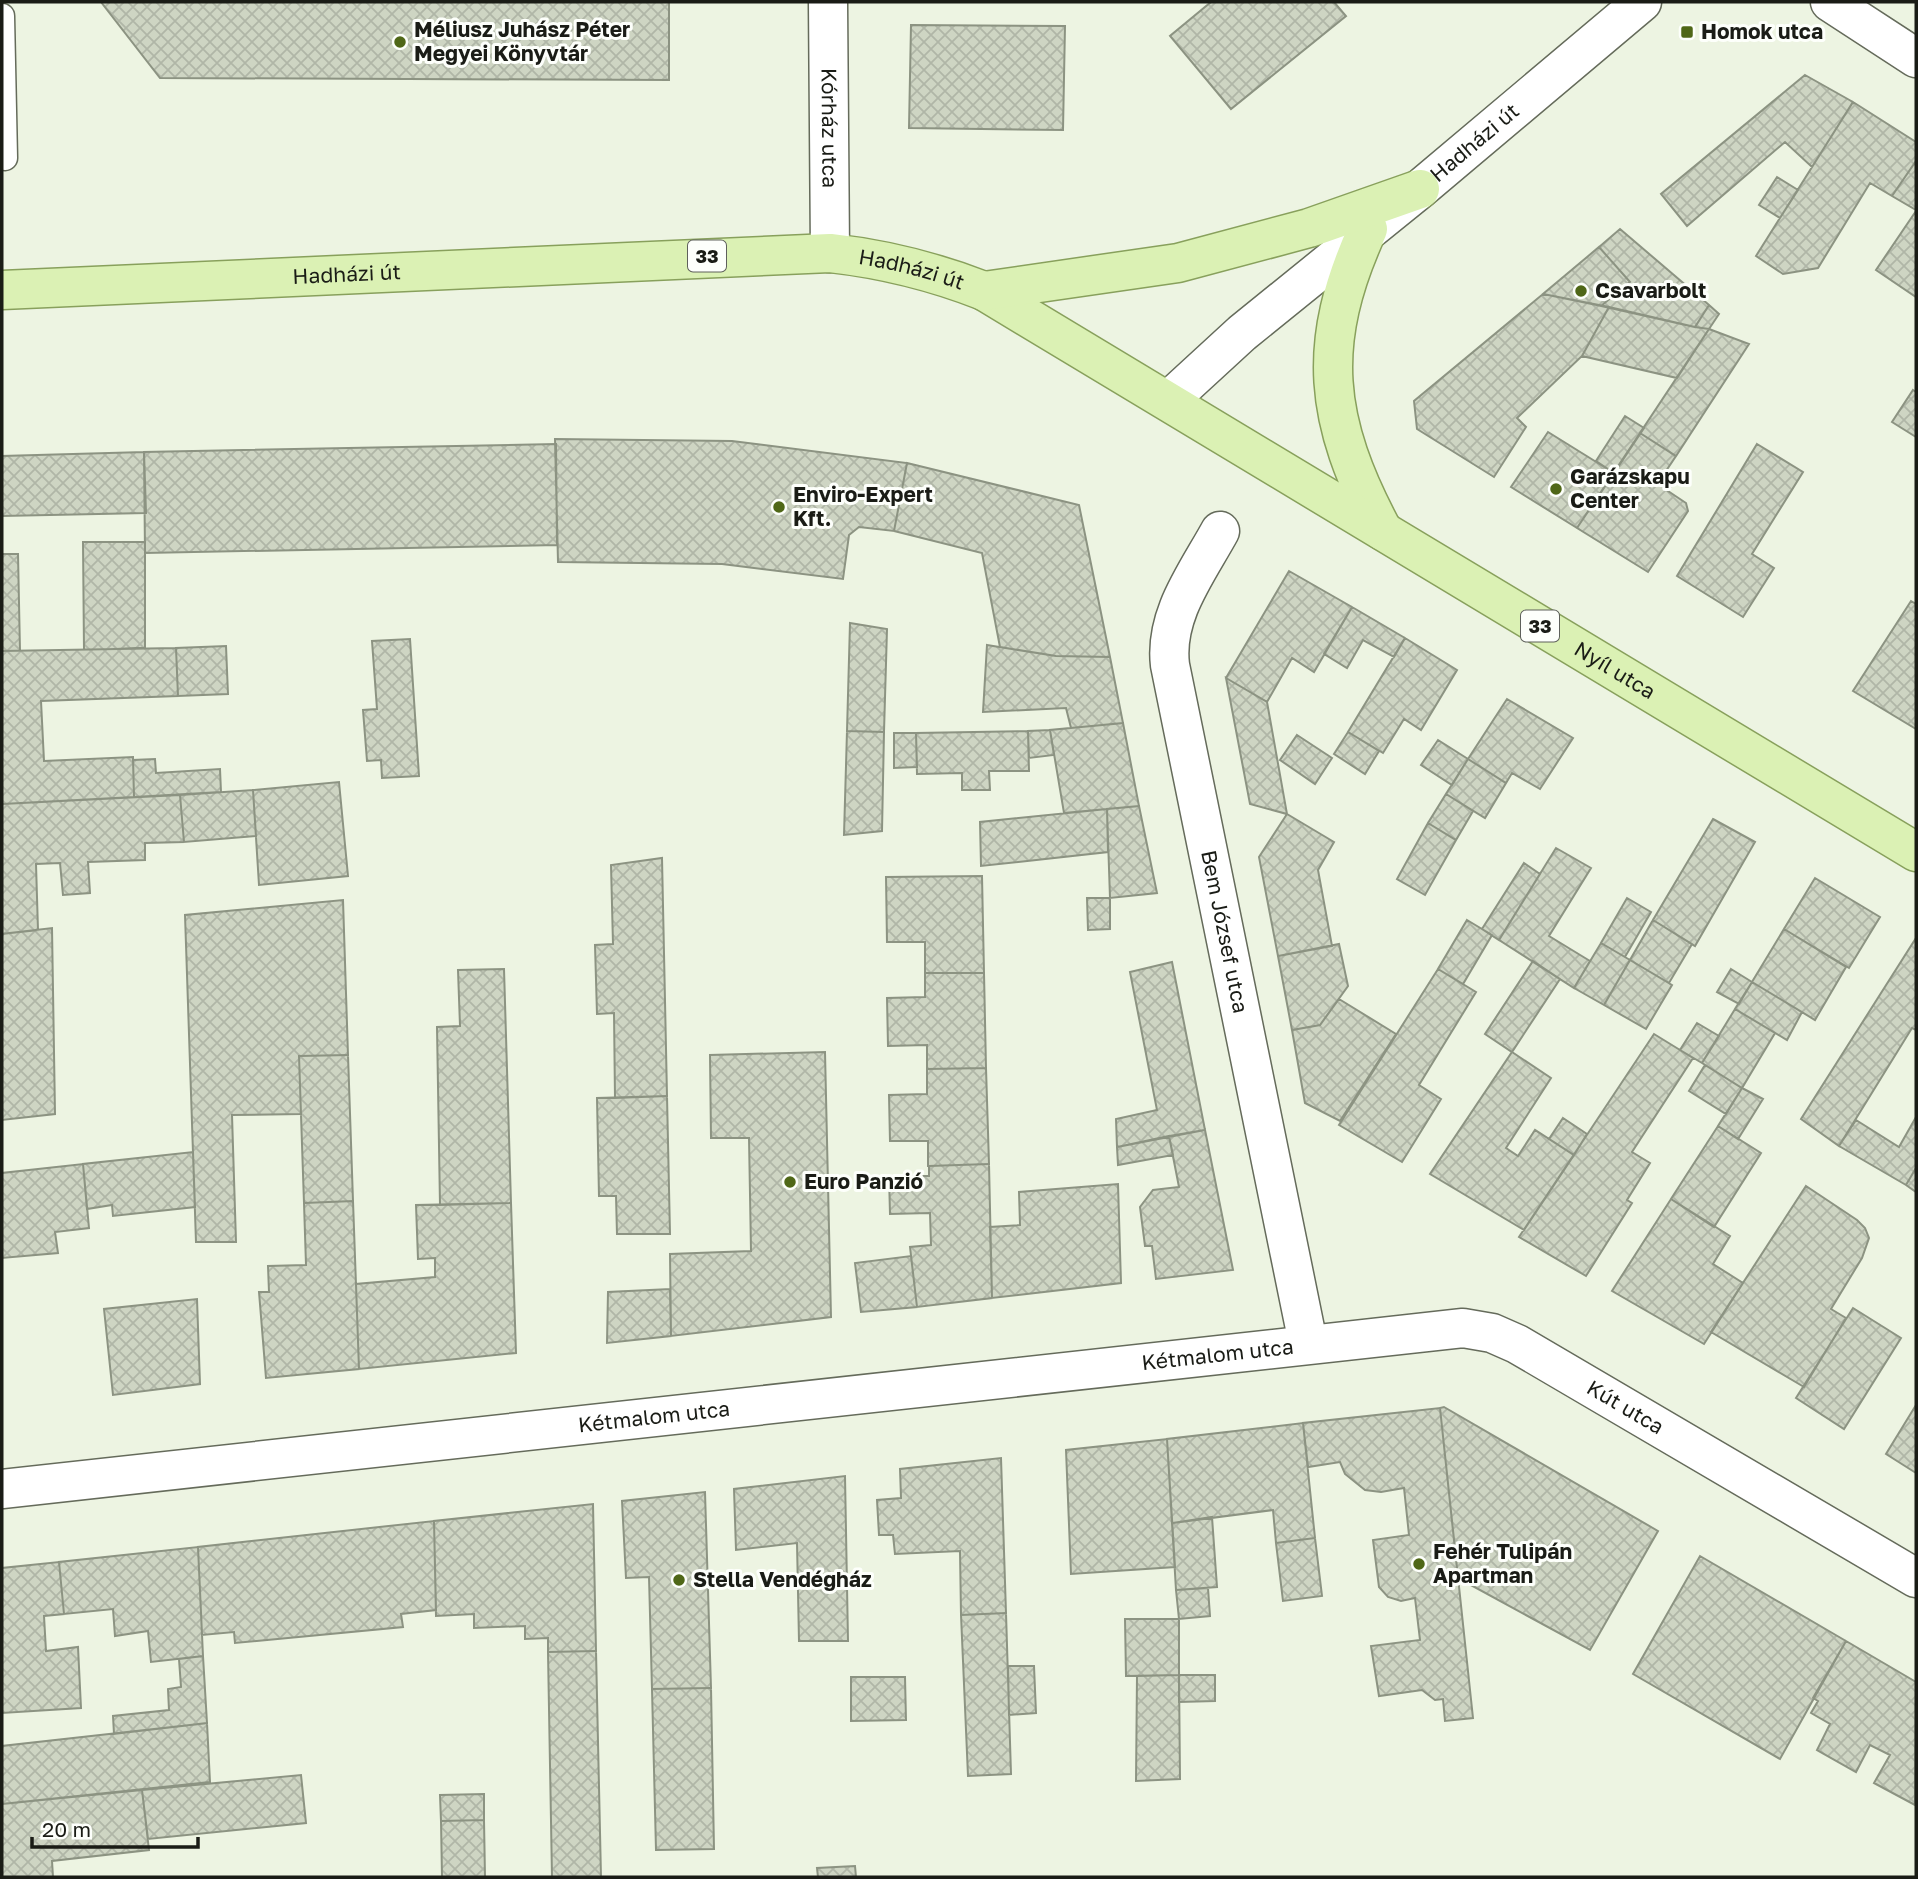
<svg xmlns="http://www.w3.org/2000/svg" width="1918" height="1879" font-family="'Golos Text',sans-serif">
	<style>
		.building { fill: url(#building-cross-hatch); stroke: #8c9382; stroke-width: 2 }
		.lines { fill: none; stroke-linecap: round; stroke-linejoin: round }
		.service-casing { stroke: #656b5b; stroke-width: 27 }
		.minor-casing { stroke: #656b5b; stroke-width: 41 }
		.tertiary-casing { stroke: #656b5b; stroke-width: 41 }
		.primary-casing { stroke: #88a05c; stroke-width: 41 }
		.service { stroke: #fff; stroke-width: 24 }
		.minor { stroke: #fff; stroke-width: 38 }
		.tertiary { stroke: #fff; stroke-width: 38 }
		.primary { stroke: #dbf1b4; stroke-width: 38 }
		.poi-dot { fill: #4f6717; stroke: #fdfffb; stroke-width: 2.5 }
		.labels { text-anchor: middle; stroke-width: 6; stroke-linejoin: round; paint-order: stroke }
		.shield { fill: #fdfffb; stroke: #5e605b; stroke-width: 2 }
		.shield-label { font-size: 19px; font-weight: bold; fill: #1a1c16 }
		.poi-label { font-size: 21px; font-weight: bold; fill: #1a1c16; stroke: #fdfffb; text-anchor: start }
		.street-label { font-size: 21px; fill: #1a1c16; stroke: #fdfffb }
	</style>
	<defs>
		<pattern id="building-cross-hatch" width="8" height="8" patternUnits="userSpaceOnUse" patternTransform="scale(1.75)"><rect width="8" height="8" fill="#ced5c3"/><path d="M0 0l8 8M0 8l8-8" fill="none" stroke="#b0b6a7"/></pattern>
	</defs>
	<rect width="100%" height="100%" fill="#edf4e2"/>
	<!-- building -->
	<path class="building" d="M 101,2 L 669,2 L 669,80 L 160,78 Z
		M 1211,2 L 1334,2 L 1346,16 L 1231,109 L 1170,36 Z
		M 911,25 L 1065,26 L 1063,130 L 909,128 Z
		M 1805,75 L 1853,102 L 1812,167 L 1785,142 L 1687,226 L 1661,194 Z
		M 1853,102 L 1916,142 L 1916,161 L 1892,196 L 1870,183 L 1818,268 L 1783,274 L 1756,256 Z
		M 1916,161 L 1916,210 L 1892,196 Z
		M 1777,177 L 1798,190 L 1780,218 L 1759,205 Z
		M 1916,211 L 1916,297 L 1876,270 Z
		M 1620,229 L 1709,305 L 1695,327 L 1601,306 L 1630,282 L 1599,247 Z
		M 1599,247 L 1630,282 L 1601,306 L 1543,294 Z
		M 1543,294 L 1609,307 L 1582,356 L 1517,418 L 1526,427 L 1494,477 L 1417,429 L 1414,401 Z
		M 1709,305 L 1719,314 L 1709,329 L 1695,327 Z
		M 1609,307 L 1695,327 L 1709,329 L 1677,378 L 1582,356 Z
		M 1709,329 L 1749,344 L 1676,456 L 1640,433 Z
		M 1913,390 L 1916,392 L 1916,437 L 1892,422 Z
		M 1625,416 L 1644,428 L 1614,473 L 1596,461 Z
		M 1548,432 L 1614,473 L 1577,528 L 1511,487 Z
		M 1640,433 L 1676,456 L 1666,471 L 1676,478 L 1668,491 L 1686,503 L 1688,511 L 1648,572 L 1577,528 Z
		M 555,439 L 732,441 L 907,463 L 894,531 L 859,527 L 849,535 L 843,579 L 722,564 L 558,562 Z
		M 556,444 L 557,545 L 145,553 L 144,452 Z
		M 1757,444 L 1803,472 L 1752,554 L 1774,568 L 1743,617 L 1677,576 Z
		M 144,452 L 146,513 L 2,516 L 2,456 Z
		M 907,463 L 1079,505 L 1110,657 L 1056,656 L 1000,647 L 982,553 L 894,531 Z
		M 83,542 L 145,542 L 145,648 L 84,650 Z
		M 2,554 L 18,554 L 20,651 L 2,651 Z
		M 1289,571 L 1352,607 L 1314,672 L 1292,658 L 1267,702 L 1226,678 Z
		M 1911,601 L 1916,604 L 1916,729 L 1853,691 Z
		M 1352,607 L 1405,638 L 1394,657 L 1363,640 L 1347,668 L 1324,654 Z
		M 850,623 L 887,629 L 884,732 L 847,731 Z
		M 1405,638 L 1457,670 L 1421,730 L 1404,719 L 1383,753 L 1348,732 Z
		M 410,639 L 419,776 L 382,778 L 381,760 L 367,761 L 363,710 L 377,709 L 372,641 Z
		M 987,645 L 1056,656 L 1110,657 L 1123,723 L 1071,728 L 1066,708 L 983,712 Z
		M 226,646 L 228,694 L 178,696 L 176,648 Z
		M 176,648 L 178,696 L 41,701 L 44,761 L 133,757 L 134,797 L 2,804 L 2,651 Z
		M 1226,678 L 1267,702 L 1287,814 L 1250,804 Z
		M 1507,699 L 1573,738 L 1540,789 L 1512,773 L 1506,783 L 1468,759 Z
		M 1123,723 L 1139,806 L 1064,813 L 1050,730 Z
		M 1050,730 L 1054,755 L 1029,758 L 1028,731 Z
		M 847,731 L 884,732 L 882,831 L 844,835 Z
		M 1028,731 L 1029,771 L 989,771 L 990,790 L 962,790 L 962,773 L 917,774 L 916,733 Z
		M 1348,732 L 1379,751 L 1365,774 L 1334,754 Z
		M 894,733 L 916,733 L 917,767 L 894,768 Z
		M 1297,735 L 1332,758 L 1315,784 L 1280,760 Z
		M 1438,740 L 1468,759 L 1452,785 L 1421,765 Z
		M 155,759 L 156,773 L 220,769 L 221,792 L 134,797 L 133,760 Z
		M 1468,759 L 1506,783 L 1485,818 L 1446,794 Z
		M 339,782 L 348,876 L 259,885 L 253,790 Z
		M 253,790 L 256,836 L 184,842 L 180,795 Z
		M 1446,794 L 1473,811 L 1456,840 L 1428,823 Z
		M 180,795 L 184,842 L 145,843 L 145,860 L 88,862 L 90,893 L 63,895 L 60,863 L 36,864 L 38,930 L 2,934 L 2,804 Z
		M 1139,806 L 1157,893 L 1110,898 L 1107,809 Z
		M 1107,809 L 1108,852 L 981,866 L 980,822 Z
		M 1287,814 L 1334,842 L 1318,870 L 1332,946 L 1278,956 L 1259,857 Z
		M 1713,819 L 1755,842 L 1695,946 L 1653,920 Z
		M 1428,823 L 1456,840 L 1425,895 L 1397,879 Z
		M 1556,848 L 1591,868 L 1549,936 L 1590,961 L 1574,988 L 1499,940 Z
		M 662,858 L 667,1096 L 615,1098 L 614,1013 L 597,1014 L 595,945 L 613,944 L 611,865 Z
		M 1524,863 L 1540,874 L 1499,940 L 1482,929 Z
		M 982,876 L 984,973 L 925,973 L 925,942 L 887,942 L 886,877 Z
		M 1815,878 L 1880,917 L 1849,968 L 1784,929 Z
		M 1087,898 L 1110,898 L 1110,929 L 1088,930 Z
		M 1627,898 L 1651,912 L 1625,957 L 1601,943 Z
		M 343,900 L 348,1055 L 299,1056 L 301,1114 L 232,1115 L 236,1242 L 196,1242 L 185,915 Z
		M 1467,920 L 1492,935 L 1463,984 L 1438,969 Z
		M 1653,920 L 1692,944 L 1669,983 L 1630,960 Z
		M 52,928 L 55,1114 L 2,1120 L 2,934 Z
		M 1784,929 L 1846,967 L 1815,1020 L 1752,982 Z
		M 1916,938 L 1916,1030 L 1912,1028 L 1839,1146 L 1801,1119 Z
		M 1601,943 L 1630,960 L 1604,1005 L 1574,988 Z
		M 1339,944 L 1348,986 L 1320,1025 L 1292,1030 L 1278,956 Z
		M 1630,960 L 1672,985 L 1646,1029 L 1604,1005 Z
		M 1533,961 L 1560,979 L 1512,1052 L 1485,1034 Z
		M 1172,962 L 1205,1130 L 1117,1147 L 1116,1119 L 1157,1110 L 1130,972 Z
		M 504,969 L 511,1203 L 440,1205 L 437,1027 L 460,1026 L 458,970 Z
		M 1438,969 L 1476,992 L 1419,1085 L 1441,1099 L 1402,1162 L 1339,1125 Z
		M 1731,969 L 1752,982 L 1739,1004 L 1717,992 Z
		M 925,973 L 984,973 L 986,1068 L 927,1069 L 927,1045 L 888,1046 L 887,998 L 925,997 Z
		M 1752,982 L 1802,1012 L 1787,1040 L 1735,1009 Z
		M 1339,999 L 1396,1034 L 1340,1121 L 1305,1103 L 1292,1030 L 1320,1025 Z
		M 1735,1009 L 1775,1033 L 1742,1088 L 1702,1063 Z
		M 1697,1023 L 1719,1036 L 1702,1063 L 1680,1050 Z
		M 1654,1034 L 1693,1058 L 1632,1152 L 1650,1163 L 1627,1200 L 1632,1203 L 1586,1276 L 1519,1237 Z
		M 825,1052 L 831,1317 L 671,1336 L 670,1254 L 751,1251 L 749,1138 L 711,1138 L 710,1055 Z
		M 1512,1052 L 1551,1078 L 1506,1148 L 1518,1156 L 1535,1130 L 1574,1155 L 1524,1230 L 1430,1174 Z
		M 348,1055 L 353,1201 L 304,1203 L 299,1056 Z
		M 1705,1065 L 1742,1088 L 1726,1114 L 1689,1091 Z
		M 986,1068 L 989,1164 L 928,1166 L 928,1141 L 890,1141 L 889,1095 L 927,1094 L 927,1069 Z
		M 1742,1088 L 1763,1099 L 1738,1139 L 1718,1126 Z
		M 667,1096 L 670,1234 L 617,1234 L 616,1196 L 599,1196 L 597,1098 Z
		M 1916,1117 L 1916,1168 L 1906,1185 L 1839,1146 L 1856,1120 L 1899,1147 Z
		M 1563,1118 L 1587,1134 L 1574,1155 L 1549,1139 Z
		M 1718,1126 L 1761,1153 L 1714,1227 L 1671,1199 Z
		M 1205,1130 L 1233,1270 L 1156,1279 L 1152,1246 L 1145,1246 L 1140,1207 L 1153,1190 L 1179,1187 L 1169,1136 Z
		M 1169,1136 L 1173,1155 L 1118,1165 L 1117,1147 Z
		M 193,1152 L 195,1207 L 113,1216 L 112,1205 L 87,1209 L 83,1164 Z
		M 83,1164 L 89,1228 L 55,1232 L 58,1253 L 2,1258 L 2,1173 Z
		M 989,1164 L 992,1298 L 917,1307 L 910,1247 L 931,1245 L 930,1213 L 890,1214 L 889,1176 L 929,1176 L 929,1166 Z
		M 1916,1168 L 1916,1192 L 1906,1185 Z
		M 1118,1184 L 1121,1283 L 992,1298 L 990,1227 L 1020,1225 L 1019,1192 Z
		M 1806,1186 L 1857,1220 L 1865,1228 L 1869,1238 L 1862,1258 L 1831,1309 L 1846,1318 L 1804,1387 L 1711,1332 Z
		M 1671,1199 L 1730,1236 L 1713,1264 L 1743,1283 L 1704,1344 L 1612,1291 Z
		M 353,1201 L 359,1369 L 266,1378 L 259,1292 L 269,1292 L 268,1266 L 306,1265 L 304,1203 Z
		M 511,1203 L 516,1353 L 359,1369 L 356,1284 L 435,1277 L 435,1258 L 418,1259 L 416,1205 Z
		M 911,1256 L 917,1307 L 861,1312 L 855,1263 Z
		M 670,1289 L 671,1336 L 607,1343 L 608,1292 Z
		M 197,1299 L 200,1384 L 113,1395 L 104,1309 Z
		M 1853,1308 L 1901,1338 L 1844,1429 L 1796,1398 Z
		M 1916,1405 L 1916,1473 L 1886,1454 Z
		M 1444,1407 L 1658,1531 L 1590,1650 L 1458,1578 L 1440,1408 Z
		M 1440,1408 L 1473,1718 L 1445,1721 L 1443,1699 L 1435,1700 L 1422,1690 L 1379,1696 L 1371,1646 L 1420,1640 L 1415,1598 L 1401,1601 L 1388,1597 L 1379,1587 L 1373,1540 L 1409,1535 L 1404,1488 L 1381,1492 L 1365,1490 L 1345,1474 L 1340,1462 L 1308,1467 L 1303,1423 Z
		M 1303,1423 L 1315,1538 L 1276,1543 L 1273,1510 L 1172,1523 L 1167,1439 Z
		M 1167,1439 L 1175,1567 L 1071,1574 L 1066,1450 Z
		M 1001,1458 L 1006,1613 L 961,1615 L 960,1551 L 895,1554 L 893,1535 L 879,1535 L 877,1500 L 901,1498 L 900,1469 Z
		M 845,1476 L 848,1641 L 799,1641 L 797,1543 L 736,1550 L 734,1489 Z
		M 705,1492 L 711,1688 L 652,1689 L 649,1577 L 626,1578 L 622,1501 Z
		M 593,1504 L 596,1651 L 548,1652 L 548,1638 L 525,1639 L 525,1626 L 474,1628 L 474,1614 L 436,1616 L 434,1521 Z
		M 1212,1517 L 1217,1587 L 1176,1590 L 1172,1523 Z
		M 434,1521 L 436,1610 L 401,1614 L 403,1627 L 235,1643 L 234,1632 L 202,1635 L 198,1547 Z
		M 1315,1538 L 1322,1596 L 1283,1601 L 1276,1543 Z
		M 198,1547 L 203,1656 L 151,1662 L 148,1631 L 115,1636 L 113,1609 L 64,1614 L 59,1562 Z
		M 1700,1556 L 1846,1641 L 1780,1759 L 1633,1674 Z
		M 59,1562 L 64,1614 L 44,1616 L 46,1651 L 78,1647 L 81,1708 L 2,1713 L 2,1568 Z
		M 1208,1588 L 1210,1616 L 1179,1619 L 1176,1590 Z
		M 1006,1613 L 1011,1774 L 968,1776 L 961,1615 Z
		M 1125,1619 L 1179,1619 L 1179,1675 L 1126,1676 Z
		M 1846,1641 L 1916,1682 L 1915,1805 L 1874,1783 L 1890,1755 L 1870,1745 L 1856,1772 L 1817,1750 L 1830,1724 L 1811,1713 L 1818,1701 L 1813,1698 Z
		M 596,1651 L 601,1877 L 552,1877 L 548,1652 Z
		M 203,1656 L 207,1723 L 114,1734 L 113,1716 L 169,1710 L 168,1689 L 181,1687 L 179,1659 Z
		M 1008,1666 L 1034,1666 L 1036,1713 L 1009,1715 Z
		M 1179,1675 L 1215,1675 L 1215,1701 L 1179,1702 Z
		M 1179,1675 L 1180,1779 L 1136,1781 L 1137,1676 Z
		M 851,1677 L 905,1677 L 906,1720 L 851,1721 Z
		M 711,1688 L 714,1849 L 656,1850 L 652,1689 Z
		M 207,1723 L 210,1782 L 2,1804 L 2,1746 Z
		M 301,1775 L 306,1823 L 148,1839 L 142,1790 Z
		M 142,1790 L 149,1850 L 52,1861 L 53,1877 L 2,1877 L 2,1804 Z
		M 484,1794 L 484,1820 L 441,1821 L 440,1795 Z
		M 484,1820 L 485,1877 L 442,1877 L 441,1821 Z
		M 855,1866 L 856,1877 L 818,1877 L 817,1868 Z"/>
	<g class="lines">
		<!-- service casing -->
		<g class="service-casing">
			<path id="service" d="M 2,16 L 5,158"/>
		</g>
		<!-- minor casing -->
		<g class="minor-casing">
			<g id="minor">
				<path id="s1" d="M 828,2 L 830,253"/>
				<path d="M 1830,2 L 1916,58"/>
				<path id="s2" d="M 1220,531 C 1197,573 1164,615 1170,665 L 1308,1343"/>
				<path id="s3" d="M 2,1489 L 1463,1328 L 1492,1333 L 1517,1344 L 1916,1578"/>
			</g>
		</g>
		<!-- tertiary casing -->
		<g class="tertiary-casing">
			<g id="tertiary">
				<path id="s4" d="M 1168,401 L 1242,333 L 1420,189 L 1642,2"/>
			</g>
		</g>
		<!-- primary casing -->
		<g class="primary-casing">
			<g id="primary">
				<path d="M 1368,229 C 1315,344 1324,421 1383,531"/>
				<path id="s5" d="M 2,290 L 830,253 C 884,259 933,271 984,291 L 1916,852"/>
				<path d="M 984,291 L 1178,263 L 1309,228 L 1420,189"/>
			</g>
		</g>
		<!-- service -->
		<use href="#service" class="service"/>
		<!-- minor -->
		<use href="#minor" class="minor"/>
		<!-- tertiary -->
		<use href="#tertiary" class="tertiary"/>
		<!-- primary -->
		<use href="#primary" class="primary"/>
	</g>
	<!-- markers -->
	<g class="poi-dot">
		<rect x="1680" y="25" width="14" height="14" rx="3.5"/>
		<circle cx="400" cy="42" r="7"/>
		<circle cx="1581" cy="291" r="7"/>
		<circle cx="1556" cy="489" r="7"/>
		<circle cx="779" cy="507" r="7"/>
		<circle cx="790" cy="1182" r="7"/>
		<circle cx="1419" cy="1564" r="7"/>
		<circle cx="679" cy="1580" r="7"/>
	</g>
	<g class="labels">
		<!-- shield labels -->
		<g class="shield">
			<rect x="688" y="240.5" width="38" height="31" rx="5"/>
			<rect x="1521" y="610.5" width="38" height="31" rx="5"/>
		</g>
		<g class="shield-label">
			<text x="707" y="263">33</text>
			<text x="1540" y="633">33</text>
		</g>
		<!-- poi labels -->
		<g class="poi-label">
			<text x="414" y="37">Méliusz Juhász Péter<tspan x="414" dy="24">Megyei Könyvtár</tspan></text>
			<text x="1701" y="39">Homok utca</text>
			<text x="1595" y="298">Csavarbolt</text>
			<text x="1570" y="484">Garázskapu<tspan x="1570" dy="24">Center</tspan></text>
			<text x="793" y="502">Enviro-Expert<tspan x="793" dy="24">Kft.</tspan></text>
			<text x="804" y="1189">Euro Panzió</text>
			<text x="1433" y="1559">Fehér Tulipán<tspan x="1433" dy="24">Apartman</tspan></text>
			<text x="693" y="1587">Stella Vendégház</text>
		</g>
		<!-- street labels -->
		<g class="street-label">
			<text dy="7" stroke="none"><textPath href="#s1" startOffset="126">Kórház utca</textPath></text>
			<text dy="7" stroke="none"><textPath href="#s4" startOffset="401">Hadházi út</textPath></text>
			<text dy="7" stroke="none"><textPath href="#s5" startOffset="912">Hadházi út</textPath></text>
			<text dy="7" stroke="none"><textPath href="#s5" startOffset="345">Hadházi út</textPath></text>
			<text dy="7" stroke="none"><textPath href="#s5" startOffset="1724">Nyíl utca</textPath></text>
			<text dy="7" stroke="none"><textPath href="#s2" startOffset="418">Bem József utca</textPath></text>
			<text dy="7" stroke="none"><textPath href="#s3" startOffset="1223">Kétmalom utca</textPath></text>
			<text dy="7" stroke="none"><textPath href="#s3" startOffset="1652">Kút utca</textPath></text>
			<text dy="7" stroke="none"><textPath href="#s3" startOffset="656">Kétmalom utca</textPath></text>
		</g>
	</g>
	<!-- border -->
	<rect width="1918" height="1879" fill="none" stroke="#1a1c16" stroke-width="7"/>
	<!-- scale -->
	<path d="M32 1837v10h166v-10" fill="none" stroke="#1a1c16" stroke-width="3.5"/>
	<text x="42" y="1837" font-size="21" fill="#1a1c16" stroke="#fdfffb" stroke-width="5" paint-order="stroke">20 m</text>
</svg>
